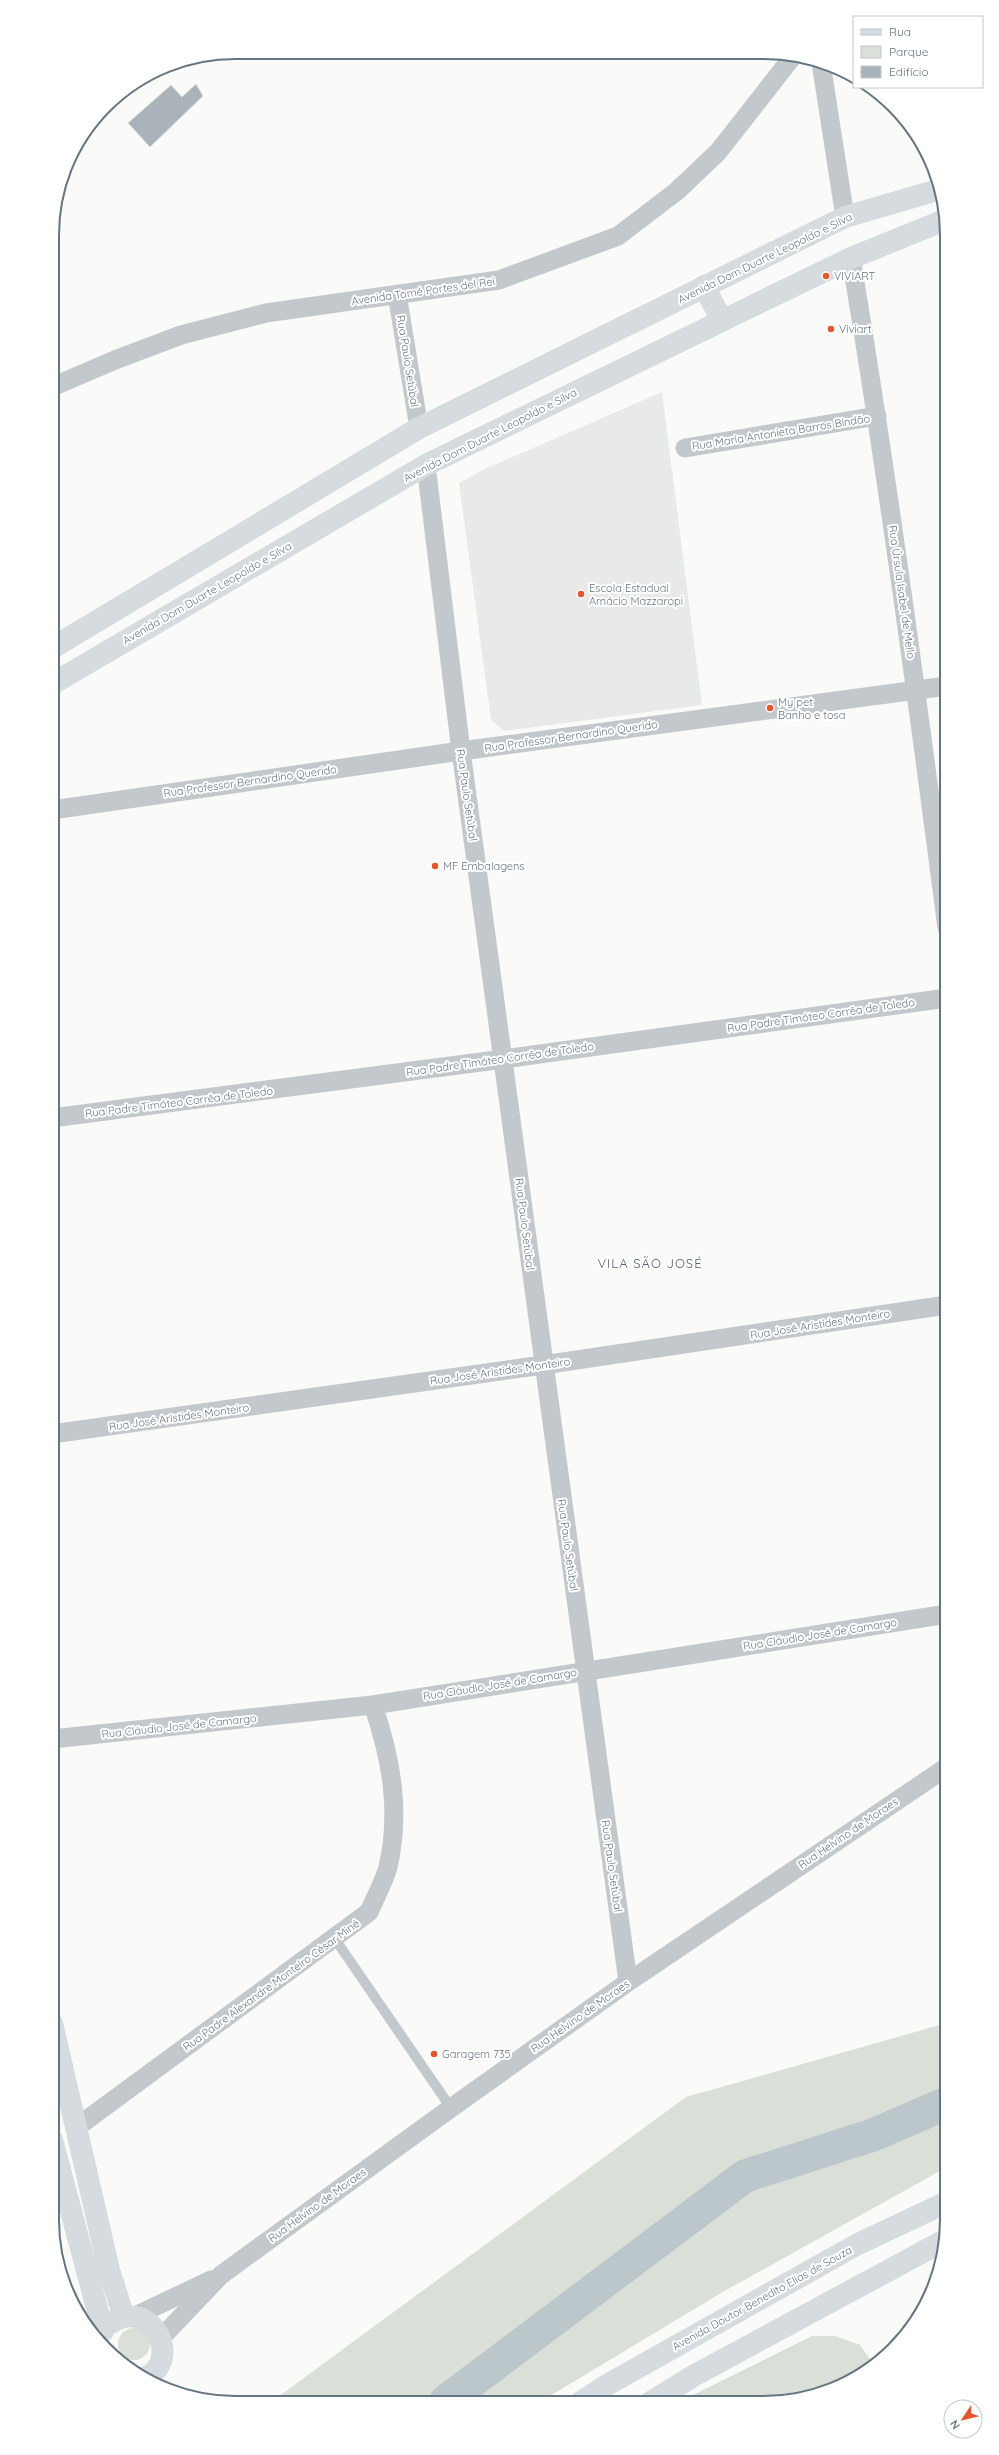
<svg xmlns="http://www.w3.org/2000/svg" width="999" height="2455" font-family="Quicksand,sans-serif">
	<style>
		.built { fill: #e8e9e9 }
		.green { fill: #dadfd7 }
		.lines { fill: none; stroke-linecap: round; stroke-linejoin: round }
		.river { stroke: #bbc7cb; stroke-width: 33 }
		.building { fill: #aab3b9; stroke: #dcdcda }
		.service { stroke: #c3c8cc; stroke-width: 10 }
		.minor { stroke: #c3c8cc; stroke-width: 19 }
		.secondary { stroke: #d6dbdf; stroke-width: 22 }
		.poi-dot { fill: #e4572e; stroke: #fff; stroke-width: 1.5 }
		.labels { text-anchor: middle; stroke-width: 4; stroke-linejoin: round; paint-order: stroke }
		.street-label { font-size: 11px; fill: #657683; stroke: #fff }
		.poi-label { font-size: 11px; fill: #657683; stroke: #fff; text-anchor: start }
		.quarter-label { font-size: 13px; letter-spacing: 1px; fill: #57646e; stroke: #fff }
		.rim { fill: none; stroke: #657683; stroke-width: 2 }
	</style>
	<rect width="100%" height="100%" fill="#fafaf8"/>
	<!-- built -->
	<path class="built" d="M 662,392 L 702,705 L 504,731 L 491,720 L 459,483 L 487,468 Z"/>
	<!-- green -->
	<path class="green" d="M 947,2023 L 947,2167 L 721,2293 L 540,2402 L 274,2400 L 686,2097 Z
		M118 2344a16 16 0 1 1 32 0a16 16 0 1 1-32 0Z
		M 812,2336 L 835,2336 L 860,2345 L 874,2365 L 865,2372 L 811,2397 L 764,2403 L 679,2402 Z"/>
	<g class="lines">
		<!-- river -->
		<path class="river" d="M 446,2401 L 745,2176 L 873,2135 L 947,2103"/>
	</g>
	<!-- building -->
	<path class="building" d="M 196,84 L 203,96 L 150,147 L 128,123 L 171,85 L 182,97 Z"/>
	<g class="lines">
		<!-- service -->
		<path class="service" d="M 335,1939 L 451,2108"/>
		<!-- minor -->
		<path class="minor" d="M 821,63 L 845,217
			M 851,258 C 888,480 918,704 947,928
			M 397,294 L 419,428
			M 52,387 L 115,360 L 181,335 L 266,313 L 499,280 L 618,236 L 677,191 L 718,152 L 794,55
			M 685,448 L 877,416
			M 426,465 L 461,751 L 628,1982
			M 52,810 L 461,751 L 947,686
			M 52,1118 L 504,1059 L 947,998
			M 52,1434 L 543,1365 L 947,1305
			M 52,1739 L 373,1705 L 947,1614
			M 77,2127 L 369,1912 C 375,1898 384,1882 388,1867 C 401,1811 391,1758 373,1705
			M 133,2317 L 211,2280
			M 161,2338 L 221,2275 L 451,2108 L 628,1982 L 947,1767"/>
		<!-- secondary -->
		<path class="secondary" d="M 704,286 L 722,321
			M 52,648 L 419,428 L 845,217 L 941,189
			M 52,684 L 426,465 L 851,258 L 945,220
			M 52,2023 L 109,2270 L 124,2317
			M 52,2140 L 103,2331
			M 111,2323 C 149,2296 185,2359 145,2378
			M 581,2402 L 607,2385 L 856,2245 L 947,2202
			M 651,2402 L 695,2375 L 945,2240"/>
	</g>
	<!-- markers -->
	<g class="poi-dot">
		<circle cx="826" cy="276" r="4"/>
		<circle cx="831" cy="329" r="4"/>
		<circle cx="581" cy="594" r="4"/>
		<circle cx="770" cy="708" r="4"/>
		<circle cx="435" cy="866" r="4"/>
		<circle cx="434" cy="2054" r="4"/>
	</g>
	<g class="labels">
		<!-- street labels -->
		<g class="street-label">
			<text transform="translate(765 258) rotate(-26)" y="4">Avenida Dom Duarte Leopoldo e Silva</text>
			<text transform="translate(423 291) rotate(-8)" y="4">Avenida Tomé Portes del Rei</text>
			<text transform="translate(408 361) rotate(81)" y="4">Rua Paulo Setúbal</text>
			<text transform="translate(781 432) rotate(-9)" y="4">Rua Maria Antonieta Barros Bindão</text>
			<text transform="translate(490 435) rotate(-27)" y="4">Avenida Dom Duarte Leopoldo e Silva</text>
			<text transform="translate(902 592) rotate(82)" y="4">Rua Úrsula Isabel de Mello</text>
			<text transform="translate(207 593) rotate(-30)" y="4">Avenida Dom Duarte Leopoldo e Silva</text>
			<text transform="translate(571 736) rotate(-8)" y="4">Rua Professor Bernardino Querido</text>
			<text transform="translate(250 781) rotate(-8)" y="4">Rua Professor Bernardino Querido</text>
			<text transform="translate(467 795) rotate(82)" y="4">Rua Paulo Setúbal</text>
			<text transform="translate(821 1015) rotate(-8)" y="4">Rua Padre Timóteo Corrêa de Toledo</text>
			<text transform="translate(500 1059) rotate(-8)" y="4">Rua Padre Timóteo Corrêa de Toledo</text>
			<text transform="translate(179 1102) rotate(-7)" y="4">Rua Padre Timóteo Corrêa de Toledo</text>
			<text transform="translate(525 1224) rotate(83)" y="4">Rua Paulo Setúbal</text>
			<text transform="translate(820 1324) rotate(-9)" y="4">Rua José Aristides Monteiro</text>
			<text transform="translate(500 1371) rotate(-8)" y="4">Rua José Aristides Monteiro</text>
			<text transform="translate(179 1417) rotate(-8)" y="4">Rua José Aristides Monteiro</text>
			<text transform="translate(568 1545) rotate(82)" y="4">Rua Paulo Setúbal</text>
			<text transform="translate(820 1634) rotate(-9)" y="4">Rua Cláudio José de Camargo</text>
			<text transform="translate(500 1684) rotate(-9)" y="4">Rua Cláudio José de Camargo</text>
			<text transform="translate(179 1726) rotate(-6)" y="4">Rua Cláudio José de Camargo</text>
			<text transform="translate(848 1833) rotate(-34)" y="4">Rua Helvino de Moraes</text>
			<text transform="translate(612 1866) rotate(82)" y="4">Rua Paulo Setúbal</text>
			<text transform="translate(271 1985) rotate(-36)" y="4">Rua Padre Alexandre Monteiro César Miné</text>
			<text transform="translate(580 2016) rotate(-35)" y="4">Rua Helvino de Moraes</text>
			<text transform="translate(317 2205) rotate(-36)" y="4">Rua Helvino de Moraes</text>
			<text transform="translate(762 2298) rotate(-29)" y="4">Avenida Doutor Benedito Elias de Souza</text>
		</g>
		<!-- poi labels -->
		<g class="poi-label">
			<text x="834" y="280">VIVIART</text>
			<text x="839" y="333">Viviart</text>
			<text x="589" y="592">Escola Estadual<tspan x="589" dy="13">Amácio Mazzaropi</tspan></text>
			<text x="778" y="706">My pet<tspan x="778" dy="13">Banho e tosa</tspan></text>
			<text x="443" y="870">MF Embalagens</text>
			<text x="442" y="2058">Garagem 735</text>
		</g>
		<!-- quarter labels -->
		<g class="quarter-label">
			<text x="650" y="1268">VILA SÃO JOSÉ</text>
		</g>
	</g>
	<!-- crop -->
	<path d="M0 0H999V2455H0ZM235 59H764A176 176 0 0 1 940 235V2220A176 176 0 0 1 764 2396H235A176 176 0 0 1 59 2220V235A176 176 0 0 1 235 59Z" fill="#fff" fill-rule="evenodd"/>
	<path class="rim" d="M235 59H764A176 176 0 0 1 940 235V2220A176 176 0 0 1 764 2396H235A176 176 0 0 1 59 2220V235A176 176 0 0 1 235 59Z"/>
	<!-- legend -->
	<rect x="853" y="16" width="130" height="72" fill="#ffffff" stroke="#c1c8cd"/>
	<rect x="861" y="29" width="20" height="6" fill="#d6dbdf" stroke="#c1c8cd"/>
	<text x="889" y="36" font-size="12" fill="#657683">Rua</text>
	<rect x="861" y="46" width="20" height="12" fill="#dadfd7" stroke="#c1c8cd"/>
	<text x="889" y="56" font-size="12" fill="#657683">Parque</text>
	<rect x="861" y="66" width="20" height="12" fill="#aab3b9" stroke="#c1c8cd"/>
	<text x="889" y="76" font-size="12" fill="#657683">Edifício</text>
	<!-- north arrow -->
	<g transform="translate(963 2419) rotate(235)"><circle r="19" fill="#ffffff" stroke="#c1c8cd"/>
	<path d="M0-3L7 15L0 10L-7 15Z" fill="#e4572e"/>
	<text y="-6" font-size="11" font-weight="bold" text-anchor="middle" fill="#657683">N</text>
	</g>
</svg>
